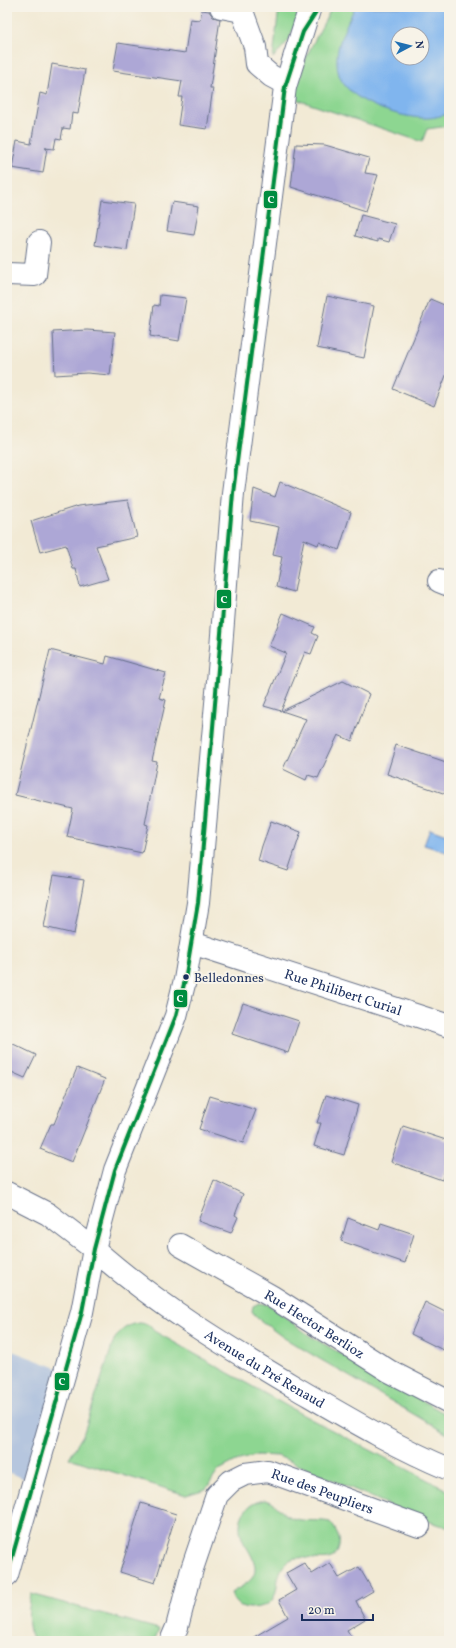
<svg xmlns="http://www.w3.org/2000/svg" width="456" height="1648" font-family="Vollkorn,serif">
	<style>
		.industrial { fill: #b6c6de }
		.green { fill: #8dd691; stroke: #548278; fill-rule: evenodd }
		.water { fill: #80b5ee; stroke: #4e72a6; fill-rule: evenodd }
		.building { fill: #ada7d6 }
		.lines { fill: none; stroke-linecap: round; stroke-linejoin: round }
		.minor-casing { stroke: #667088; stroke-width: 24 }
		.secondary-casing { stroke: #667088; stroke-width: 24 }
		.minor { stroke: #fff; stroke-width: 22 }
		.secondary { stroke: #fff; stroke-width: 22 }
		.bus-1-casing { stroke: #f7f3e8; stroke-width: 7 }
		.bus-1 { stroke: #008d3f; stroke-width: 4 }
		.bus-dot { fill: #1b2f5e; stroke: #f7f3e8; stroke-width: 1.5 }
		.labels { text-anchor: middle; stroke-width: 4; stroke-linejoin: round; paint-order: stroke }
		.bus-label { font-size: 13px; fill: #1b2f5e; stroke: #f7f3e8; text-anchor: start }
		.street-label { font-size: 14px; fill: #1b2f5e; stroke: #f7f3e8 }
		.line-badge { stroke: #f7f3e8; stroke-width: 1.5 }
		.badge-label { font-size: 11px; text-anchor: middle; font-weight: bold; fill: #fff }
	</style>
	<rect width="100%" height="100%" fill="#f7f3e8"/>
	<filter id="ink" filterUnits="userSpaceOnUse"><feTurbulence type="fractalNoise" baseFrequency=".025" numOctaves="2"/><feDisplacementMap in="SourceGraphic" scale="8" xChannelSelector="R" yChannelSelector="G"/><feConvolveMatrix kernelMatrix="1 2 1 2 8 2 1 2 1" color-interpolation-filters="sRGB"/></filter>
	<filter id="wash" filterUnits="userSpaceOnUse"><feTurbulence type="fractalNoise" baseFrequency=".012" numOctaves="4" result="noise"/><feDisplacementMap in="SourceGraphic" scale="16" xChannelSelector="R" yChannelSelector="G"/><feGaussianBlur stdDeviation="0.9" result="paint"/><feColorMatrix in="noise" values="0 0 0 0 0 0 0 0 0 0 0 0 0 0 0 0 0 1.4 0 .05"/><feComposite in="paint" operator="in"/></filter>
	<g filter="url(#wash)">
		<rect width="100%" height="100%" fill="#f2ead5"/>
		<!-- industrial -->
		<path class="industrial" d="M 7,1349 L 65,1371 L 35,1483 L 7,1472 Z"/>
		<!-- green -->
		<path class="green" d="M 279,7 L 302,7 L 289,40 L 273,58 Z
			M 332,7 L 449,7 L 449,126 L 427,129 L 422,142 L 298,100 L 295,91 L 307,55 ZM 398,34 L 422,34 L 422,58 L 398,58 Z
			M 259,1303 L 269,1305 L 310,1336 L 449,1416 L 449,1435 L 284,1338 L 256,1317 L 252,1311 L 253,1306 Z
			M 141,1323 L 149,1325 L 154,1331 L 303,1415 L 449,1491 L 449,1528 L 419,1518 L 278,1456 L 257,1455 L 236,1461 L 219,1470 L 206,1489 L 186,1495 L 69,1458 L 83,1435 L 114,1340 C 121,1330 128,1323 141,1323 Z
			M 265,1500 C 277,1502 278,1511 288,1516 C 300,1523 317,1519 330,1522 C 336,1529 341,1538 339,1547 C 334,1573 300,1548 286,1563 C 269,1580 288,1606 251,1608 C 239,1608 235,1602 231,1593 C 238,1588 254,1582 255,1571 C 256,1561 249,1551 244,1543 C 234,1523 243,1503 265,1500 Z
			M 31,1594 L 159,1629 L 154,1641 L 34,1641 C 26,1626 28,1611 31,1594 Z"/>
		<!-- water -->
		<path class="water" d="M 355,7 L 449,7 L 449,114 C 442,115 435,118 428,118 C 401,119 343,101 338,71 C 333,49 346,26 355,7 ZM 398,34 L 422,34 L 422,58 L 398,58 Z
			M 430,829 L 449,836 L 449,853 L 424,845 Z"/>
		<g id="blocks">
			<!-- building -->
			<path class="building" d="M 202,10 L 209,11 L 213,17 L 220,19 L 210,88 L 213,88 L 207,129 L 178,125 L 182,97 L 179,97 L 182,81 L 113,71 L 118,43 L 185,53 L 190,19 L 200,20 Z
				M 52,64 L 85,70 L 78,114 L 72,113 L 70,129 L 63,128 L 61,139 L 56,138 L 54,149 L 45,148 L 47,148 L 43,173 L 12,168 L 17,141 L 31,144 L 40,93 L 47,95 Z
				M 296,144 L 325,145 L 369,158 L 365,173 L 378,175 L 366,211 L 291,187 Z
				M 102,200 L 134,204 L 127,250 L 95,245 Z
				M 172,202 L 199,206 L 194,235 L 167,231 Z
				M 361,215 L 395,224 L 389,242 L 378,239 L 378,242 L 355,236 Z
				M 160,295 L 186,298 L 179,341 L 150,336 L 154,305 L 159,306 Z
				M 327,296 L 374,306 L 364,358 L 317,348 Z
				M 430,299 L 449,307 L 449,368 L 434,406 L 393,389 Z
				M 87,330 L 115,332 L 110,375 L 87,373 L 55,375 L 53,332 Z
				M 280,482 L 351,512 L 339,550 L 319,542 L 318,545 L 304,539 L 294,592 L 276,587 L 282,557 L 273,555 L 279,527 L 250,521 L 254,489 L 275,497 Z
				M 128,500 L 137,537 L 96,546 L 108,579 L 80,587 L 76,569 L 73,569 L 66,545 L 40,552 L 31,521 L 78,506 Z
				M 283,613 L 315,627 L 312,633 L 318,636 L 311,654 L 305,652 L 281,711 L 264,706 L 286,653 L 269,646 Z
				M 50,650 L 105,664 L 107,656 L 166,673 L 159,698 L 166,700 L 152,761 L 157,762 L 145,824 L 148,825 L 142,853 L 67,837 L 73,809 L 15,795 Z
				M 343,681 L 369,694 L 352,741 L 338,735 L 318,778 L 308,775 L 306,780 L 283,769 L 306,719 L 282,711 Z
				M 396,745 L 449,763 L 449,795 L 387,774 Z
				M 271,821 L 301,832 L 288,871 L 258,861 L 262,846 Z
				M 54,875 L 84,880 L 74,934 L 44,927 Z
				M 243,1003 L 299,1021 L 288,1053 L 232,1034 Z
				M 7,1041 L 36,1055 L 25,1078 L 7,1070 Z
				M 77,1068 L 105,1079 L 72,1162 L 40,1149 L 51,1124 L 54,1124 Z
				M 326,1095 L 358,1105 L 344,1155 L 314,1146 L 321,1123 L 317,1123 Z
				M 210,1096 L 256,1110 L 243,1143 L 199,1129 Z
				M 403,1126 L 449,1141 L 449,1157 L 442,1180 L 391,1162 Z
				M 214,1180 L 243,1194 L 235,1215 L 238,1217 L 231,1233 L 198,1221 Z
				M 348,1218 L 379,1230 L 381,1223 L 414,1234 L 405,1263 L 341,1241 Z
				M 425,1302 L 449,1314 L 449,1335 L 443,1350 L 411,1334 Z
				M 141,1503 L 176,1514 L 155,1583 L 120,1572 Z
				M 304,1563 L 312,1574 L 330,1563 L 339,1578 L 359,1567 L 373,1591 L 356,1601 L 365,1619 L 347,1630 L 354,1641 L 247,1641 L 288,1617 L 279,1600 L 296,1590 L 286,1573 Z"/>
		</g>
	</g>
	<g filter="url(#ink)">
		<use href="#blocks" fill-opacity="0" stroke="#667088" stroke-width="1"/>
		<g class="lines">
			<!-- minor casing -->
			<g class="minor-casing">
				<g id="minor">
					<path d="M 221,7 L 242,11 L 255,47 L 257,64 L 271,76 L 286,84"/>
					<path d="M 7,274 L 35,275 L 39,242"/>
					<path d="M 439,581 L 449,585"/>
					<path id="s1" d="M 192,943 L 449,1026"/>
					<path d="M 7,1193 L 48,1214 L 94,1249"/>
					<path id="s2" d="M 180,1245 L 271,1296 L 389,1371 L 449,1402"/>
					<path id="s3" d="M 171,1641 L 177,1627 L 192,1569 L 217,1495 L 231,1481 L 245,1474 L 268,1471 L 419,1526"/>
				</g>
			</g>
			<!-- secondary casing -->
			<g class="secondary-casing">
				<g id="secondary">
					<path id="s4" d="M 94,1249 C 153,1302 227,1347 296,1388 C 346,1417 396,1447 449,1469"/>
					<path d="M 7,1575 L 82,1312 L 94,1249 L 115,1170 L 176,1016 L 185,980 L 198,903 L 221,648 L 233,493 L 285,87 L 310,7"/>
				</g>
			</g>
			<!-- minor -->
			<use href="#minor" class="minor"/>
			<!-- secondary -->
			<use href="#secondary" class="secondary"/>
			<!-- bus-1 casing -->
			<g class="bus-1-casing">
				<path id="bus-1" d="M 7,1575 L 82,1312 L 94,1249 L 115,1170 L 176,1016 L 185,980 L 198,903 L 233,493 L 285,87 L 303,32 L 319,7"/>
			</g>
			<!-- bus-1 -->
			<use href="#bus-1" class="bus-1"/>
		</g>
	</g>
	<!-- markers -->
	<circle class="bus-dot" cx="186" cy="977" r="3.5"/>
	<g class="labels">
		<!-- bus labels -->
		<g class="bus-label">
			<text x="194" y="982">Belledonnes</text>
		</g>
		<!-- street labels -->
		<g class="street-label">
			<text dy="5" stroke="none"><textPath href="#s1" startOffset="159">Rue Philibert Curial</textPath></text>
			<text dy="5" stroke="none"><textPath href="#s2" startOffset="156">Rue Hector Berlioz</textPath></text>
			<text dy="5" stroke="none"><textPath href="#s4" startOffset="209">Avenue du Pré Renaud</textPath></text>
			<text dy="5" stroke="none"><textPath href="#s3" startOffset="270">Rue des Peupliers</textPath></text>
		</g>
	</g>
	<g class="line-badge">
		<rect x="263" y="190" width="15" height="19" rx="4" fill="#008d3f"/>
		<rect x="216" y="589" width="16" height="20" rx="4" fill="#008d3f"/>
		<rect x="173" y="989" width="15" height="19" rx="4" fill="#008d3f"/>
		<rect x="54" y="1372" width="16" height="19" rx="4" fill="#008d3f"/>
	</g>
	<g class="badge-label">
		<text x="271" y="203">C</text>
		<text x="224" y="603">C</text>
		<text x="180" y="1002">C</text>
		<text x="62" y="1385">C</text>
	</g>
	<!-- margin -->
	<rect width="456" height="1648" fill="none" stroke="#f7f3e8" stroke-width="24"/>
	<!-- north arrow -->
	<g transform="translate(410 46) rotate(83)"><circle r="19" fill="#f7f3e8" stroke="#9fa5b1"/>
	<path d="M0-3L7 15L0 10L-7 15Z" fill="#1f6fb2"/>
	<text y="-6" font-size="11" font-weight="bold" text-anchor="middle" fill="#1b2f5e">N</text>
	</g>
	<!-- scale -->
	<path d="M302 1614v6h71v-6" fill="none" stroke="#1b2f5e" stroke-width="2"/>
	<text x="308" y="1614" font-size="12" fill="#1b2f5e" stroke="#f7f3e8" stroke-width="3" paint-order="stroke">20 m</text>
</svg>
